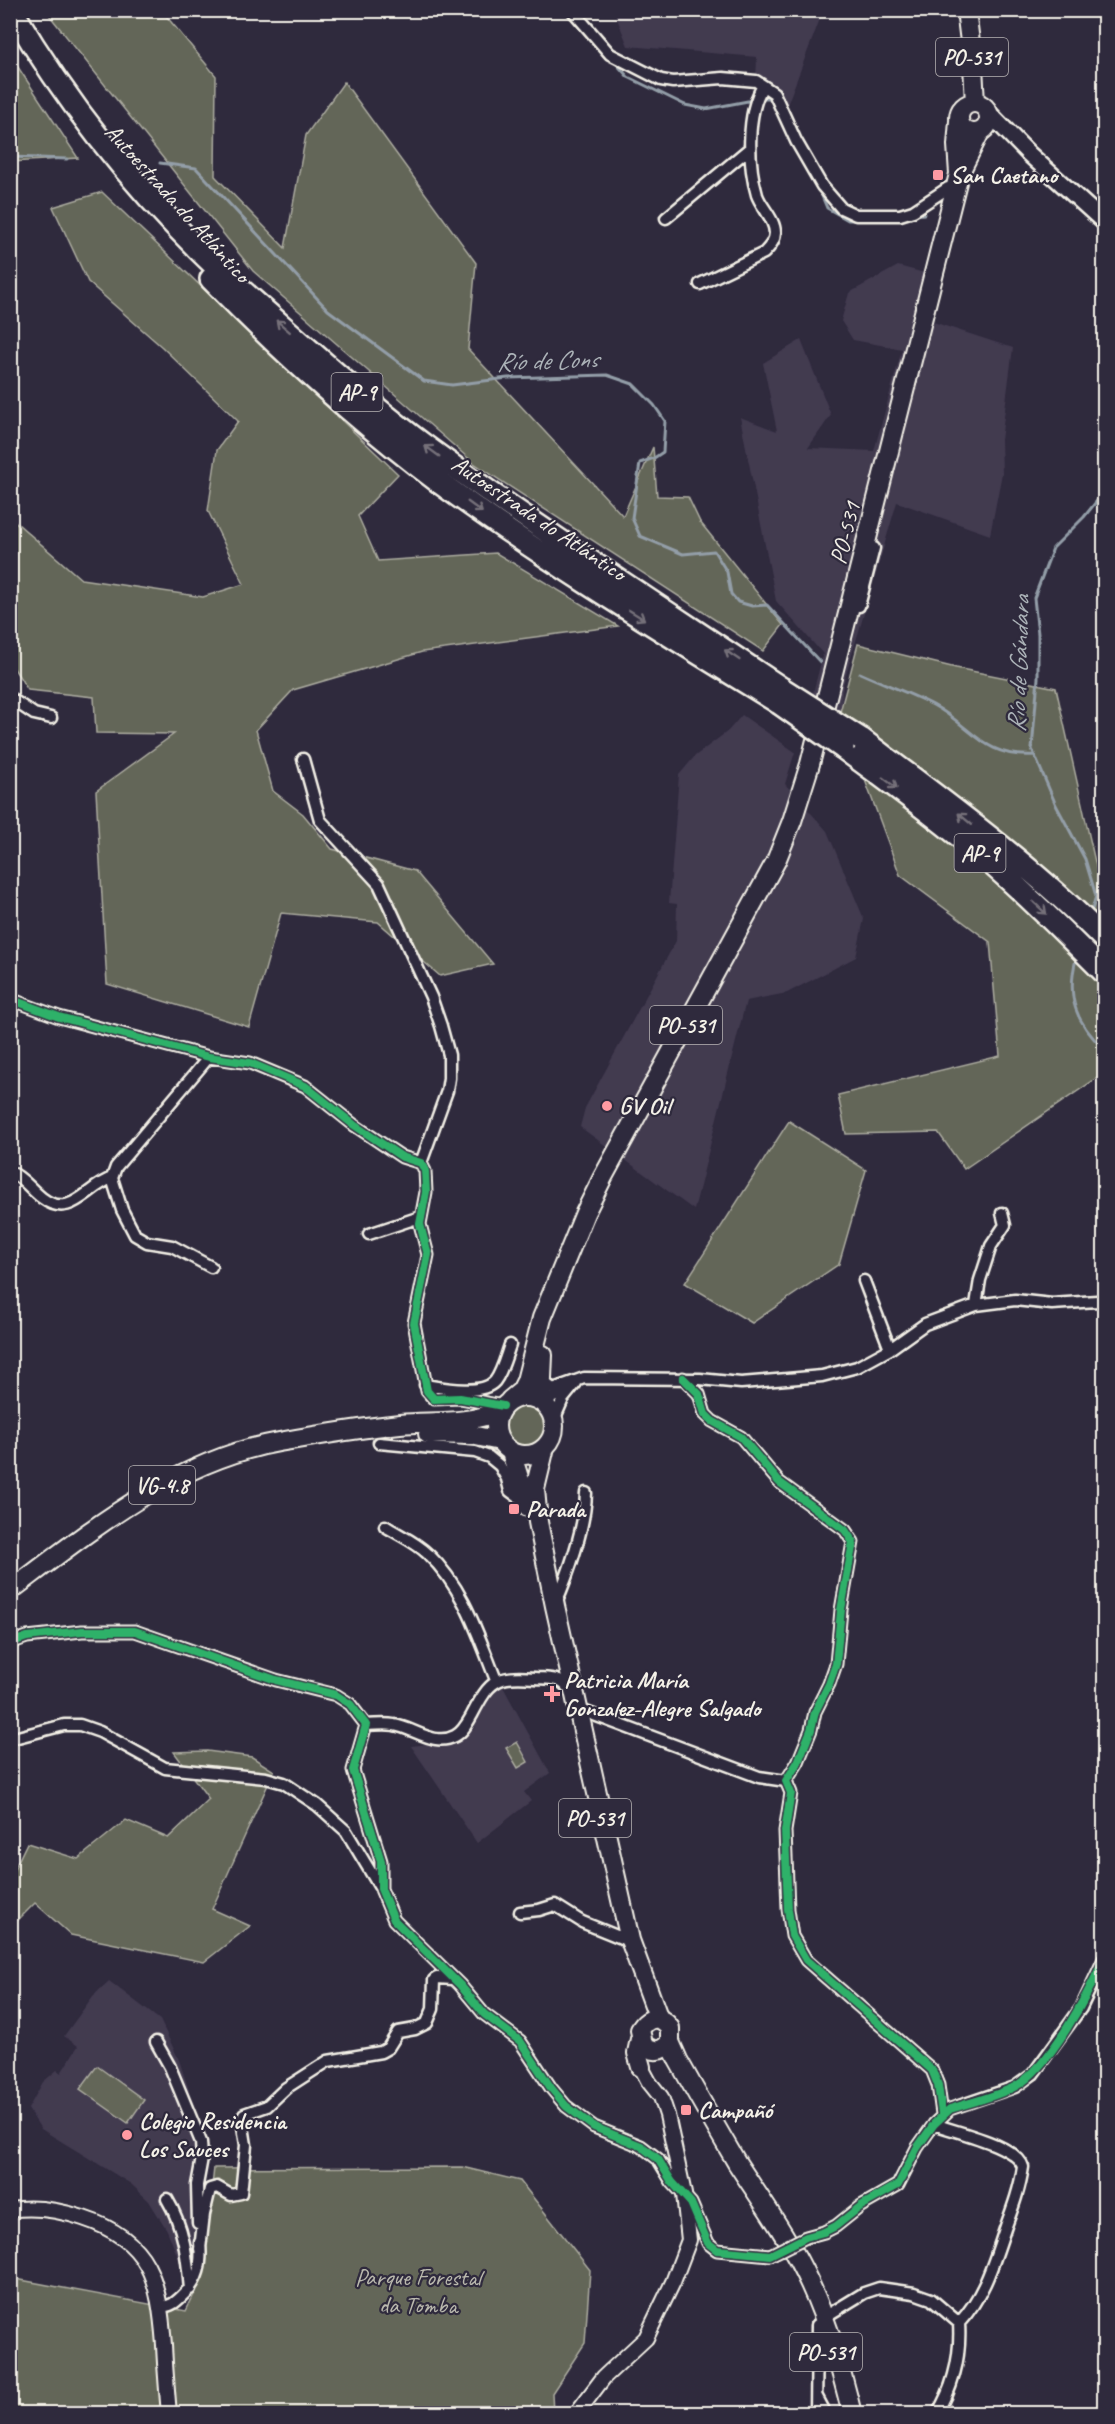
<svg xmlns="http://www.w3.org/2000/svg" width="1115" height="2424" font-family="Caveat,sans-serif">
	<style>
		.built { fill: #423a50 }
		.green { fill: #646658; stroke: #acaca0; stroke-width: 1.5 }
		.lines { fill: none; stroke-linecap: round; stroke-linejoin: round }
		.stream { stroke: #939ea8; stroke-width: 3 }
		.minor-casing { stroke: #f4f1e8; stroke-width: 15 }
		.tertiary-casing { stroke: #f4f1e8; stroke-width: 18 }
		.secondary-casing { stroke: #f4f1e8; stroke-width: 20 }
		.primary-casing { stroke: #f4f1e8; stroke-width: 22 }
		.trunk-casing { stroke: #f4f1e8; stroke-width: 22 }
		.motorway-casing { stroke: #f4f1e8; stroke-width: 26 }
		.minor { stroke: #2f2a3d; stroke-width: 10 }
		.tertiary { stroke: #2f2a3d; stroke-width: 14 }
		.secondary { stroke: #2f2a3d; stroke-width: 15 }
		.primary { stroke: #2f2a3d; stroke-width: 18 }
		.trunk { stroke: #2f2a3d; stroke-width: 18 }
		.motorway { stroke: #2f2a3d; stroke-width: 21 }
		.minor-bridge-casing { stroke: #f4f1e8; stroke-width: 15; stroke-linecap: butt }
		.motorway-bridge-casing { stroke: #f4f1e8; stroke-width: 26; stroke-linecap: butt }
		.minor-bridge { stroke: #2f2a3d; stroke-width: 10 }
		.motorway-bridge { stroke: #2f2a3d; stroke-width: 21 }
		.cycleway-casing { stroke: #2f2a3d; stroke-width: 11 }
		.cycleway { stroke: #2db169; stroke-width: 8 }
		.oneway { stroke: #747079 }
		.poi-dot { fill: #ff9aa2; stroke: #2f2a3d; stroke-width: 2 }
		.labels { text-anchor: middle; stroke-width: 4.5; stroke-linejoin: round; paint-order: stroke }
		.shield { fill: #2f2a3d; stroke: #b9b5b5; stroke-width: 1.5 }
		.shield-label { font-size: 22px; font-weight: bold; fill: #f4f1e8 }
		.poi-label { font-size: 24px; font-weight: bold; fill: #f4f1e8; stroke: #2f2a3d; text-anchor: start }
		.street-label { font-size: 24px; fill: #f4f1e8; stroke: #2f2a3d }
		.park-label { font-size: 24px; fill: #bab9ae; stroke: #2f2a3d }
		.water-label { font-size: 26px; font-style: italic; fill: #acb3b8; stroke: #2f2a3d }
	</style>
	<rect width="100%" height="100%" fill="#2f2a3d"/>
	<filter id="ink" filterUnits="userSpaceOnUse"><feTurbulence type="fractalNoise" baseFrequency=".0167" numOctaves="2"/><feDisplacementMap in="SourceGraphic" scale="12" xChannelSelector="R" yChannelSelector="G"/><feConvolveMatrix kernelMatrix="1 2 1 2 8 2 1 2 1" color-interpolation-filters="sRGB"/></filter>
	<g filter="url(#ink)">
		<!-- built -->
		<path class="built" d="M 614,11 L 823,11 L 784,113 L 774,93 L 756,81 L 757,57 L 628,46 Z
			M 898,266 L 940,277 L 930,321 L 1013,348 L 1001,440 L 1002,473 L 990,535 L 897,502 L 843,685 L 840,712 L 813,693 L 823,654 L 776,601 L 740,417 L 777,431 L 763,363 L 801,340 L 831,415 L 808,448 L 874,451 L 902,349 L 853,340 L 841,321 L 849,293 Z
			M 742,715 L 795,752 L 785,784 L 827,831 L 864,919 L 856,957 L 787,993 L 746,1001 L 694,1210 L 580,1127 L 585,1108 L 676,941 L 677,904 L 669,903 L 679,775 L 695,756 L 728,731 Z
			M 502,1685 L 550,1773 L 524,1792 L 531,1801 L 477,1843 L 411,1746 L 447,1742 L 476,1728 L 473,1723 L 481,1707 Z
			M 109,1981 L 160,2020 L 179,2060 L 200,2124 L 209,2144 L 200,2191 L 200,2210 L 193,2278 L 181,2286 L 181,2265 L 167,2230 L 149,2201 L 131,2184 L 41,2129 L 28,2109 L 43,2082 L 57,2070 L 61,2073 L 78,2046 L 64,2036 L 93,1996 Z"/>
		<!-- green -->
		<path class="green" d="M 46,11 L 162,11 L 216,76 L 215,176 L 285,248 L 306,135 L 344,82 L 476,263 L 468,349 L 623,516 L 653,447 L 657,496 L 688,497 L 700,522 L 783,625 L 763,651 L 475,464 L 253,271 Z
			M 10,55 L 78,158 L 11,162 Z
			M 102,192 L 398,474 L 358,516 L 378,561 L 496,553 L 618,626 L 422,652 L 293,690 L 256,730 L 273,791 L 303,814 L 332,849 L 415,871 L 493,964 L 440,976 L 378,922 L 281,913 L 249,1027 L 107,984 L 96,791 L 174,734 L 96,733 L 94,697 L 28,690 L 11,664 L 11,518 L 81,579 L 203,597 L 244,584 L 208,511 L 217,450 L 238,421 L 162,347 L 88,282 L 53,207 Z
			M 858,644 L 956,668 L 1056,688 L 1104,902 L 1104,1073 L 964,1169 L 938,1132 L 846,1134 L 838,1095 L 1000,1056 L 990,942 L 900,875 L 840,712 Z
			M 789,1121 L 866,1170 L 839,1264 L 752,1323 L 685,1283 Z
			M504 1425a21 21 0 1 1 42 0a21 21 0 1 1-42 0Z
			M 517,1742 L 528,1762 L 518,1768 L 506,1748 Z
			M 207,1751 L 252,1757 L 274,1771 L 212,1909 L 250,1926 L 204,1962 L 71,1935 L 35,1903 L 11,1927 L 11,1876 L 27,1843 L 78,1859 L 126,1820 L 168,1838 L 209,1799 L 174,1752 Z
			M 97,2066 L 144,2100 L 128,2123 L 80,2089 Z
			M 462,2167 L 520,2181 L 590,2270 L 585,2343 L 552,2393 L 553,2414 L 11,2413 L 10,2278 L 186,2311 L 202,2278 L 214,2168 Z"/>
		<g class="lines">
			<!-- stream -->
			<path class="stream" d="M 613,60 L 628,77 L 685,105 L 706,109 L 753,100
				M 759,98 L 773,98
				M 10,157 L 67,159
				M 160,163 L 196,168 L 328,310 L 424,381 L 452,385 L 508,378 L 607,375 L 633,384 L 654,405 L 665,421 L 663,452 L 654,458 L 640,463 L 632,518 L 640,536 L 683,554 L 714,551 L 727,572 L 731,594 L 738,602 L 752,606 L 767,605 L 820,662
				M 819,189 L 827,208 L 848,220 L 887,220
				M 914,215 L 924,214
				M 860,673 C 884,684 910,693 933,705 C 972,726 983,758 1034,755
				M 1091,913 L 1096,896 L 1085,859 L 1056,805 L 1032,749 L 1038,678 L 1038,634 L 1034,598 L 1053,548 L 1084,517 L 1104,492
				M 1076,959 C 1066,998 1076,1023 1104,1049"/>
			<!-- minor casing -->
			<g class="minor-casing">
				<path id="minor" d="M 572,10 L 610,54 L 661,80 L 673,82 L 723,78 L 756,81 L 774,93 L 796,141 L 822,186 L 841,208 L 856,215 L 900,215 L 913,211 L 948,188
					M 666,218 L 750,148
					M 700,284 L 764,253 C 770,247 775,241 775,233 C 775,219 761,207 757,195 C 748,164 746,113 763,86
					M 859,606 L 874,548
					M 10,698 L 34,714 L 51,718
					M 303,759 L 320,820 L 379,884 L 431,997 L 441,1026 L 449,1055 L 449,1078 L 447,1091 L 421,1163
					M 10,999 L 59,1017 L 209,1057 L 250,1063 L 305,1086 L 354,1125 L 402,1157 L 421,1163 L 425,1171 L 426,1192 L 420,1224 L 428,1255 L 414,1323 L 427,1391 L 434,1399 L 460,1398 L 503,1406
					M 209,1057 L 116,1167 L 112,1178 L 122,1210 L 135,1235 L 147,1242 L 172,1246 L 211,1267
					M 10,1172 C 23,1177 31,1190 42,1198 C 71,1220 86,1187 112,1178
					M 369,1234 L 420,1217
					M 864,1281 L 890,1349
					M 976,1305 L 980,1280 L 991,1246 L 1005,1225 L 1002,1213
					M 683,1378 L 699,1394 L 705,1414 L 712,1421 L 741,1437 L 779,1482 L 845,1530 L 853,1542 L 841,1610 L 836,1664 L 829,1684 L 815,1712 L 811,1730 L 798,1762 L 786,1781 L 791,1793 L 785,1831 L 788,1909 L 792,1936 L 806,1960 L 932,2070 L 938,2085 L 942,2114
					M 541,1380 L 553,1389 L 584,1378 L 700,1379 L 741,1383 L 822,1376 L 857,1367 L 890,1349 L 925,1324 L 976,1305 L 1015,1300 L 1052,1304 L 1097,1301 L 1104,1302
					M 425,1385 C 443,1388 482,1396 495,1381 C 502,1372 506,1356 510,1345
					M 544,1403 L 561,1392 L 564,1385
					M 554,1420 L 563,1399 L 576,1383
					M 379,1443 L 475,1452 L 489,1457 L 500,1466 L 507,1479 L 510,1491 L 525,1502
					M 385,1526 C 399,1535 416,1542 428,1554 C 464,1588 478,1635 496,1680
					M 555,1605 C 569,1573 585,1527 586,1493
					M 10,1643 L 27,1637 L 82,1631 L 135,1631 L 276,1680 L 336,1695 L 350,1704 L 366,1725 L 353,1770 L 381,1861 L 381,1889 L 394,1920 L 460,1985 L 484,2014 L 520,2041 L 551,2088 L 566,2106 L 594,2127 L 641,2146 L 658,2159 L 672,2182 L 691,2203 L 708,2243 L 717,2250 L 770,2255
					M 578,1709 L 759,1777 L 786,1781
					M 366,1725 C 375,1725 384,1723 394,1725 C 414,1728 434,1747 455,1736 C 463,1732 468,1722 472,1715 C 490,1680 496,1675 535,1678 C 548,1679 560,1677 568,1688
					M 10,1739 L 64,1725 L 80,1725 L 100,1732 L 165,1768 L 266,1778 L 284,1783 L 317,1805 L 346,1831 L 379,1886
					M 520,1912 L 539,1910 L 555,1905 L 582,1922 L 624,1939
					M 156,2042 L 170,2067 L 201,2142 L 202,2158 L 197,2185 L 198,2223
					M 167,2199 C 184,2227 187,2257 190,2289
					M 806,2237 L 824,2232 L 836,2226 L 861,2206 L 898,2185 L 917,2148 L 934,2124 L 950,2109 L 1015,2087 L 1033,2074 L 1081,2008 L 1104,1959
					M 200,2249 L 204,2214 L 210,2189 L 217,2187 L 231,2195 L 241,2193 L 246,2145 L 242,2120 L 244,2114 L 267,2106 L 286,2088 L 328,2061 L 381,2052 L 388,2048 L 398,2032 L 415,2029 L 427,2023 L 433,2009 L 434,1980 L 437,1978 L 453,1979
					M 161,2307 C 171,2306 175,2303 182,2296 C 199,2281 202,2264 200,2242
					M 823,2318 L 864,2293 L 879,2288 L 914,2293 L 931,2299 L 959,2323 C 985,2295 994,2261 1006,2226 C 1013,2207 1020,2188 1023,2167 C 1017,2145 955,2132 934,2124
					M 817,2397 L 826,2414
					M 816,2414 L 817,2325
					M 937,2414 C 954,2386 961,2355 959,2323"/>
			</g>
			<!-- tertiary casing -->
			<g class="tertiary-casing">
				<path id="tertiary" d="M 10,2210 C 35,2206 59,2210 83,2218 C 151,2240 159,2281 164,2345 C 165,2368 167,2391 169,2414
					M 576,2414 L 604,2377 L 646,2338 L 673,2282 L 689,2240 L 684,2194 L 667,2115 L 661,2097 L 649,2082 L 641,2067"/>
			</g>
			<!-- secondary casing -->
			<g class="secondary-casing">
				<path id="secondary" d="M 988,112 L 1029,154 L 1104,222"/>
			</g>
			<!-- primary casing -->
			<g class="primary-casing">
				<path id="primary" d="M 966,10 L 973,66 L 975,103
					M959 118a15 15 0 1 1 30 0a15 15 0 1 1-30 0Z
					M 959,121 L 957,145 L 959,174
					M496 1426a29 29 0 1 1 58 0a29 29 0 1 1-58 0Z
					M 510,1400 L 521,1391 L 526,1381 L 542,1318 L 585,1213 L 603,1177 L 776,861 L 792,821 L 810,764 L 959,174 L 980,132
					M 541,1401 L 543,1355
					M 545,1447 L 535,1489 L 538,1522 L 555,1606 L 630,1940 L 659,2019
					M 511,1452 L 528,1507
					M 640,2039 L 637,2053 L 641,2067
					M 670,2042 C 663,2052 652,2053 643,2044 L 640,2030 C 648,2016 661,2015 670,2028 L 670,2042 L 678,2060 C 697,2094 717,2129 737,2163 C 763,2203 790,2240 810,2284 C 829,2325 841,2369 852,2414"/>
			</g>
			<!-- trunk casing -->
			<g class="trunk-casing">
				<path id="trunk" d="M 428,1434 L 471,1435 L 500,1441
					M 10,1591 C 91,1530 176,1460 279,1442 C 319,1435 360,1428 400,1424 C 434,1421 467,1425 499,1411"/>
			</g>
			<!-- motorway casing -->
			<g class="motorway-casing">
				<path id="motorway" d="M 12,10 C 67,104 137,191 215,266 C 236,286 259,305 281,325 C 329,367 377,411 428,448 C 543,532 663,609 781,688
					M 211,279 C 282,352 358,421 439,482 C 548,562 664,632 779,703
					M 861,739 C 942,800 1033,866 1104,939
					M 843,748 C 889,782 935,815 978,852 C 1022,890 1063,931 1104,972"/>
			</g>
			<!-- minor -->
			<use href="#minor" class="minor"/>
			<!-- tertiary -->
			<use href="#tertiary" class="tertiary"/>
			<!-- secondary -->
			<use href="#secondary" class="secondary"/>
			<!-- primary -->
			<use href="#primary" class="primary"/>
			<!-- trunk -->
			<use href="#trunk" class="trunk"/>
			<!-- motorway -->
			<use href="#motorway" class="motorway"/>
			<!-- minor-bridge casing -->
			<g class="minor-bridge-casing">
				<path id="minor-bridge" d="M 770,2255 L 806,2237"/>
			</g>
			<!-- motorway-bridge casing -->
			<g class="motorway-bridge-casing">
				<path id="motorway-bridge" d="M 781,688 L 861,739
					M 779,703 L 843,748"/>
			</g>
			<!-- minor-bridge -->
			<use href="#minor-bridge" class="minor-bridge"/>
			<!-- motorway-bridge -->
			<use href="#motorway-bridge" class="motorway-bridge"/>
			<!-- cycleway casing -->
			<g class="cycleway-casing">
				<path id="cycleway" d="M 10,999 L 59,1017 L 209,1057 L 250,1063 L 305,1086 L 354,1125 L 402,1157 L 421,1163 L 425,1171 L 426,1192 L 420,1224 L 428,1255 L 414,1323 L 427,1391 L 434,1399 L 460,1398 L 503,1406
					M 683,1378 L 699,1394 L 705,1414 L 712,1421 L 741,1437 L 779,1482 L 845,1530 L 853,1542 L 841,1610 L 836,1664 L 829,1684 L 815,1712 L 811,1730 L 798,1762 L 786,1781 L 791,1793 L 785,1831 L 788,1909 L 792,1936 L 806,1960 L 932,2070 L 938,2085 L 942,2114
					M 10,1643 L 27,1637 L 82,1631 L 135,1631 L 276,1680 L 336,1695 L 350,1704 L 366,1725 L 353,1770 L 381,1861 L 381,1889 L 394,1920 L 460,1985 L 484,2014 L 520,2041 L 551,2088 L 566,2106 L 594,2127 L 641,2146 L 658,2159 L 672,2182 L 691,2203 L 708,2243 L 717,2250 L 770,2255 L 806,2237 L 824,2232 L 836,2226 L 861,2206 L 898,2185 L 917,2148 L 934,2124 L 950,2109 C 971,2102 996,2097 1016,2086 C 1050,2067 1088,1994 1104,1959"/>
			</g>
			<!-- cycleway -->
			<use href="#cycleway" class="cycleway"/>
		</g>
		<!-- one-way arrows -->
		<defs><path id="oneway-shaft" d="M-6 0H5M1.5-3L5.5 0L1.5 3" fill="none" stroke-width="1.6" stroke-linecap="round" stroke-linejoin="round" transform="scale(1.5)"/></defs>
		<g class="oneway">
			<use href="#oneway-shaft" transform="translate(283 326) rotate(-139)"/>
			<use href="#oneway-shaft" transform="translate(432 451) rotate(-144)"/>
			<use href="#oneway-shaft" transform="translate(475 507) rotate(36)"/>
			<use href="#oneway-shaft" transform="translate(637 615) rotate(32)"/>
			<use href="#oneway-shaft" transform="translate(732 655) rotate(-146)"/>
			<use href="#oneway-shaft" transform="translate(890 783) rotate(37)"/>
			<use href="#oneway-shaft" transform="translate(965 819) rotate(-140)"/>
			<use href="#oneway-shaft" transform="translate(1040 908) rotate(43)"/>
		</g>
	</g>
	<!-- markers -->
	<g class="poi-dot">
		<rect x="932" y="169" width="12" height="12" rx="3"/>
		<circle cx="607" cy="1106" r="6"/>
		<rect x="508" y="1503" width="12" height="12" rx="3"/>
		<path d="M549 1685h6v6h6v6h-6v6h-6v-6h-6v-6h6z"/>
		<rect x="680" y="2104" width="12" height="12" rx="3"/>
		<circle cx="127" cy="2135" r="6"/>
	</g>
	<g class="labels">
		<!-- shield labels -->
		<g class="shield">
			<rect x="936" y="38" width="72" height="38" rx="4.5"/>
			<rect x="331.5" y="373" width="51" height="38" rx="4.5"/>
			<rect x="954.5" y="834" width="51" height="38" rx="4.5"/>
			<rect x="650" y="1006" width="72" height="38" rx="4.5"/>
			<rect x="129" y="1466" width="66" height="38" rx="4.5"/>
			<rect x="559" y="1799" width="72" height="38" rx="4.5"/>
			<rect x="790" y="2333" width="72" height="38" rx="4.5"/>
		</g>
		<g class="shield-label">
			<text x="972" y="65">PO-531</text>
			<text x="357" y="400">AP-9</text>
			<text x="980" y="861">AP-9</text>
			<text x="686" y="1033">PO-531</text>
			<text x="162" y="1493">VG-4.8</text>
			<text x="595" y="1826">PO-531</text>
			<text x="826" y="2360">PO-531</text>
		</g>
		<!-- poi labels -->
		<g class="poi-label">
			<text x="950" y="183">San Caetano</text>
			<text x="619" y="1114">GV Oil</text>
			<text x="526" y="1517">Parada</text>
			<text x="564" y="1688">Patricia María<tspan x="564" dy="28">Gonzalez-Alegre Salgado</tspan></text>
			<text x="698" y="2118">Campañó</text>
			<text x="139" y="2129">Colegio Residencia<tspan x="139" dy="28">Los Sauces</tspan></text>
		</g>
		<!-- street labels -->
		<g class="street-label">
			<text transform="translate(178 203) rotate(48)" y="8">Autoestrada do Atlántico</text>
			<text transform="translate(539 518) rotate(34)" y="8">Autoestrada do Atlántico</text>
			<text transform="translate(845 533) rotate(-76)" y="8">PO-531</text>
		</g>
		<!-- park labels -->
		<g class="park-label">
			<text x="418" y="2285">Parque Forestal<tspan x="418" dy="28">da Tomba</tspan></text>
		</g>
		<!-- water labels -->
		<g class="water-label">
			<text transform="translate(547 360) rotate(-2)" y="9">Río de Cons</text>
			<text transform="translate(1018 664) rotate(-88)" y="9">Río de Gándara</text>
		</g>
	</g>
	<!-- margin -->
	<rect width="1115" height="2424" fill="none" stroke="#2f2a3d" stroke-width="36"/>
	<rect x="18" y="18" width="1079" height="2388" fill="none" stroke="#f4f1e8" stroke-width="2" filter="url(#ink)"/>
</svg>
